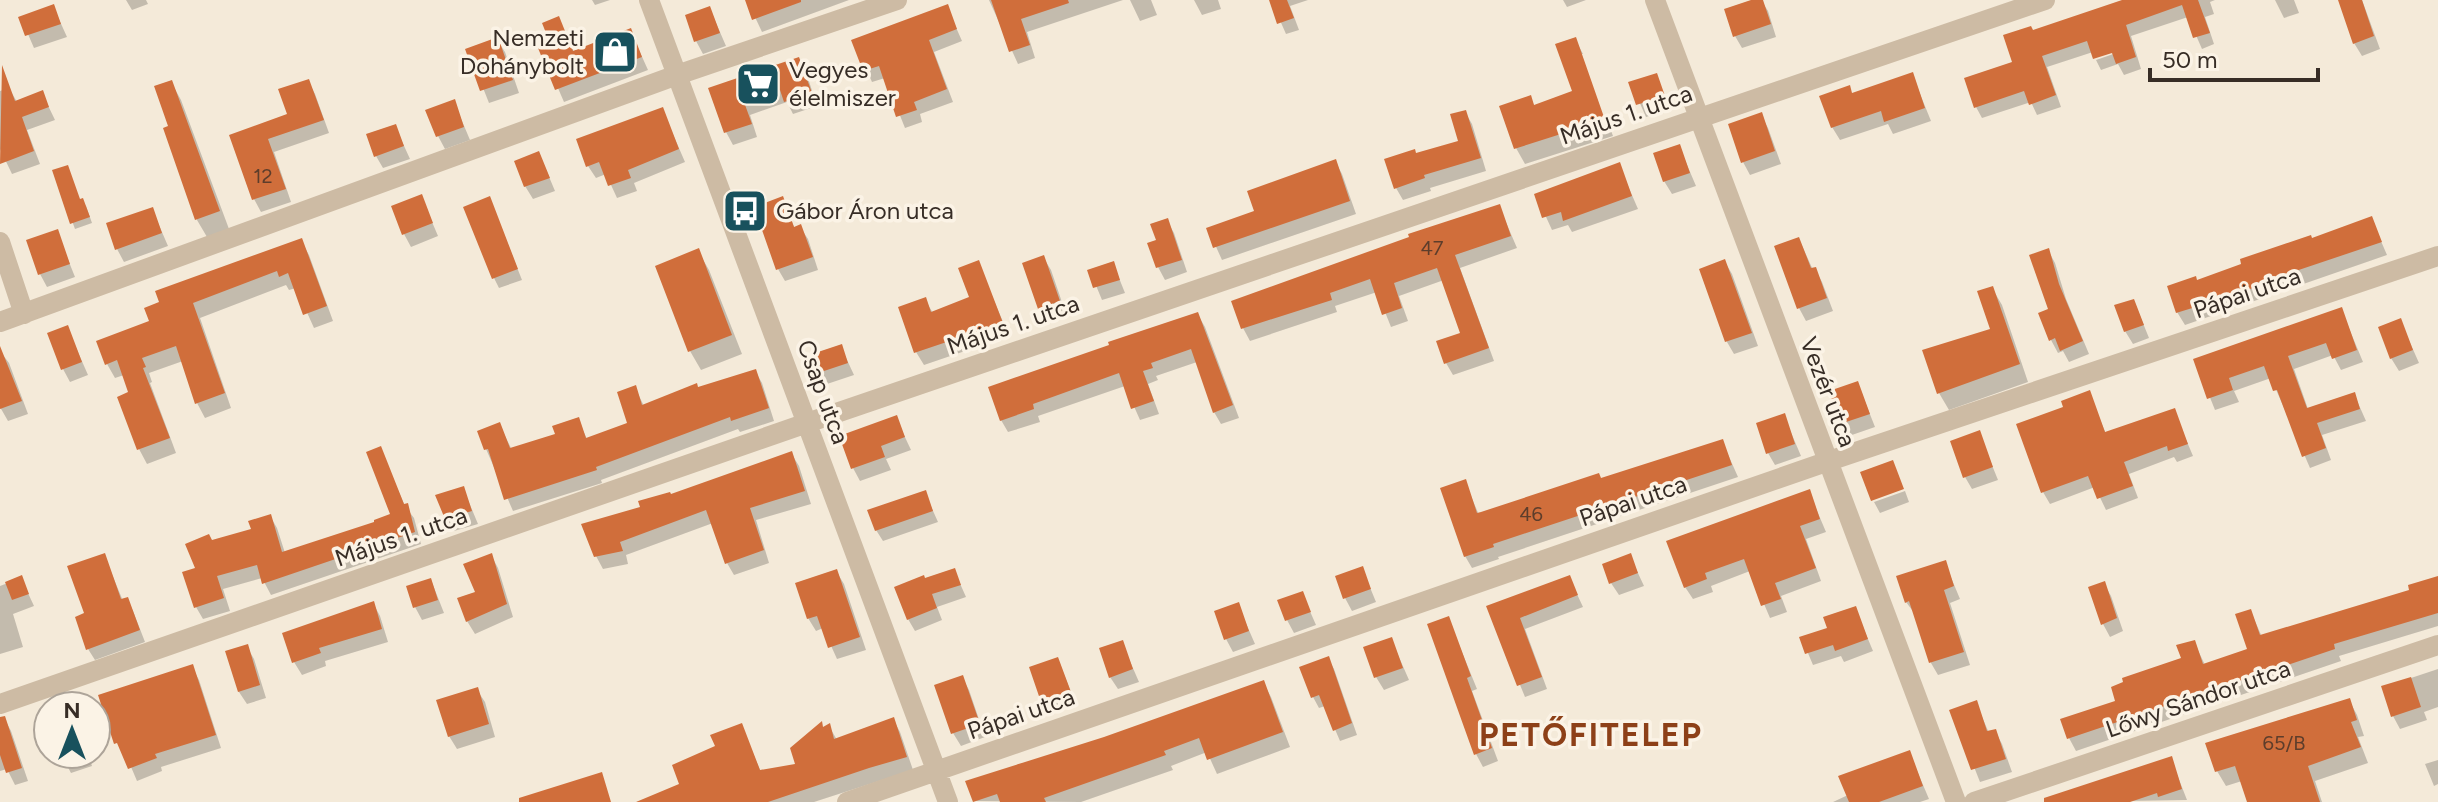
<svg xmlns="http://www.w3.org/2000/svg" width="2438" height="802" font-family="Figtree,sans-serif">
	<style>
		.shadow { fill: #0003 }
		.building { fill: #d06e3b }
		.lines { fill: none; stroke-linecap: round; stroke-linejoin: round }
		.minor { stroke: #cdbba4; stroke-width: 20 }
		.labels { text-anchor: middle; stroke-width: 7; stroke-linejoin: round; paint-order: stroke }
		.number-label { font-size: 20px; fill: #5d3d2b }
		.poi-label { font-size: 24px; fill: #372d26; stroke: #fbf3e6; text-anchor: start }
		.street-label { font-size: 24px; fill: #372d26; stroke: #fbf3e6 }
		.district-label { font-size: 32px; font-weight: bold; letter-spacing: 2px; fill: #8d4018; stroke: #fbf3e6 }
	</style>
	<rect width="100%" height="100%" fill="#f4ead9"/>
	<!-- shadow -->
	<path class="shadow" d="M 126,0 L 146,0 L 148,4 L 132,10 Z
		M 592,0 L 610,0 L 595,5 Z
		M 747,0 L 849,0 L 762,32 Z
		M 989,0 L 1123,0 L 1027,32 L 1035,58 L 1018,64 Z
		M 1130,0 L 1151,0 L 1157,15 L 1140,21 Z
		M 1194,0 L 1218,0 L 1221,9 L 1202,15 Z
		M 1271,0 L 1308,0 L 1290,6 L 1299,30 L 1286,34 Z
		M 1563,0 L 1586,0 L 1567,7 Z
		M 1757,0 L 1761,0 L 1768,11 L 1776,37 L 1742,48 L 1735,36 Z
		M 2129,0 L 2215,0 L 2210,2 L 2214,14 L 2205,17 L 2214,44 L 2202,49 L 2188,17 L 2131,36 L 2141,69 L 2124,75 L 2118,64 L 2101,70 L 2096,60 L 2122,51 L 2093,52 L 2047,67 L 2061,107 L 2037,115 L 2031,102 L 1982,118 L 1976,107 L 2015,63 L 2033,32 Z
		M 2275,0 L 2294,0 L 2299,13 L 2284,18 Z
		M 2343,0 L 2362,0 L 2380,49 L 2362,56 L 2354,43 Z
		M 53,6 L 67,37 L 34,48 L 21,18 Z
		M 947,7 L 962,41 L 934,52 L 953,102 L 920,114 L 922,122 L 905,128 L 885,78 L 872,82 L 854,41 Z
		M 710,9 L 726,46 L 703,54 L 696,41 Z
		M 558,19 L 574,52 L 630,30 L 648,70 L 564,102 L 541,49 L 553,45 Z
		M 1575,39 L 1583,54 L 1580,54 L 1607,130 L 1610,128 L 1613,136 L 1525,164 L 1516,148 L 1530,97 L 1535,107 L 1575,92 Z
		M 497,40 L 505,52 L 519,93 L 489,103 L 468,50 Z
		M 798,59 L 806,72 L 817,106 L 793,114 L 787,102 L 750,115 L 757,137 L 733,145 L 726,132 L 711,89 Z
		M 1912,74 L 1931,121 L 1893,134 L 1888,124 L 1840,140 L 1832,127 L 1853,95 Z
		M 1656,75 L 1670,109 L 1646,117 L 1631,83 Z
		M 308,81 L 315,94 L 329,133 L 274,152 L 291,202 L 261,212 L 254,199 L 232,136 L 290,115 Z
		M 171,82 L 181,100 L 229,229 L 207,237 L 197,220 L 165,129 L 171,127 Z
		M 9,88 L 17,102 L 42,93 L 55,120 L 27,130 L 40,164 L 12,174 L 0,149 L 0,91 Z
		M 454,102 L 470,140 L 445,149 L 438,136 Z
		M 662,109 L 685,162 L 634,183 L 637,191 L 617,198 L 606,174 L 596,178 L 588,166 Z
		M 1465,112 L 1472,124 L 1486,171 L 1430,188 L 1431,191 L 1403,200 L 1396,188 L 1416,155 L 1460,142 Z
		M 1761,115 L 1768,128 L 1781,164 L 1750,175 L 1743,162 Z
		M 395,126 L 410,159 L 383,168 L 376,156 Z
		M 1679,146 L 1696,186 L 1672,194 L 1664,181 Z
		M 539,153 L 555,191 L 533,199 L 525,186 Z
		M 1335,161 L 1342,174 L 1356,214 L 1222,260 L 1208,229 L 1256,212 Z
		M 1619,165 L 1638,209 L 1572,232 L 1568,225 L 1552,230 L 1536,195 Z
		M 54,172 L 86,206 L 92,223 L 75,229 Z
		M 421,196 L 438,236 L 411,247 L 404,234 Z
		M 490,199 L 522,280 L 499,288 L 494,278 Z
		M 782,199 L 795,229 L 800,227 L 808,239 L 818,270 L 785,281 L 778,269 Z
		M 1499,206 L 1517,248 L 1460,268 L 1494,361 L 1453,375 L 1446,363 L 1462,334 L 1444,280 L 1399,296 L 1408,321 L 1391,327 L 1377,292 L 1335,306 L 1337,312 L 1250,341 L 1243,328 L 1234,302 Z
		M 152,209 L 168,246 L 124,262 L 117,249 Z
		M 2371,218 L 2387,255 L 2185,325 L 2177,312 L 2197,282 Z
		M 1167,221 L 1174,233 L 1187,272 L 1165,280 L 1158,267 L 1158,242 Z
		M 57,232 L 75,277 L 47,287 L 40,274 Z
		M 1799,239 L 1813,270 L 1815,269 L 1822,282 L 1833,311 L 1806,321 L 1799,308 L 1777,247 Z
		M 301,241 L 309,255 L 333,321 L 314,328 L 296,288 L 289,290 L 286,285 L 200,318 L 231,408 L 205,418 L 197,403 L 183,361 L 149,373 L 152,382 L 150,383 L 176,453 L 147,464 L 139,449 L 131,394 L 124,375 L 115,378 L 107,364 L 151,322 Z
		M 2048,250 L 2055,263 L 2066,299 L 2089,354 L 2069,362 L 2063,351 L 2058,353 L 2051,340 Z
		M 698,251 L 709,270 L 742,354 L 701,370 L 690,351 Z
		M 1043,257 L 1051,270 L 1066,314 L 1047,321 L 1040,308 Z
		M 1725,262 L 1732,274 L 1758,346 L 1734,354 L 1727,342 L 1701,270 Z
		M 978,263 L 1009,336 L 924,365 L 916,352 L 901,308 L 925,300 L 933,313 L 971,298 Z
		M 1113,263 L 1125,293 L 1102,300 L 1090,271 Z
		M 1992,288 L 2002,305 L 2028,382 L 1949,410 L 1939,393 L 1992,330 Z
		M 2134,301 L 2149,338 L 2133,344 L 2125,331 Z
		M 2341,309 L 2363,362 L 2341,370 L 2333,355 L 2294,369 L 2308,409 L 2354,394 L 2366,421 L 2322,435 L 2331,460 L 2310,468 L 2271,378 L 2234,391 L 2239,402 L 2215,410 L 2195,360 Z
		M 1198,315 L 1205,327 L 1239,418 L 1221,424 L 1214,412 L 1197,362 L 1156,376 L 1158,380 L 1148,384 L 1159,414 L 1140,420 L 1125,386 L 1038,416 L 1040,422 L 1008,432 L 1001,420 L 1112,346 Z
		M 2400,320 L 2419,363 L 2399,371 L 2391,358 Z
		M 67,327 L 88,375 L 70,382 L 63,369 Z
		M 841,347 L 854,375 L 827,384 L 819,372 Z
		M 0,351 L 9,363 L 28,414 L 8,421 L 0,407 Z
		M 755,371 L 762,383 L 774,421 L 740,432 L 738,429 L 601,480 L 602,483 L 513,511 L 486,449 L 499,424 L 512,450 L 557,435 L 578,420 L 587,439 L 630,425 L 635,388 L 644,406 Z
		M 1858,384 L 1875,427 L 1849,436 L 1842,423 Z
		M 2089,393 L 2106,434 L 2174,411 L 2193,456 L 2177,462 L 2174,457 L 2129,474 L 2138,498 L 2106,510 L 2095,487 L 2050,504 L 2043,492 Z
		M 1784,416 L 1801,456 L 1775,465 L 1768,453 Z
		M 896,418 L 911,450 L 886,459 L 891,470 L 860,481 L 853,468 Z
		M 1979,433 L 1998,480 L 1972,489 L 1965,477 Z
		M 1722,441 L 1738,477 L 1498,557 L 1499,559 L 1472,568 L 1465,556 L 1465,482 L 1479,515 L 1601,480 Z
		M 380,449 L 405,506 L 414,518 L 421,544 L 271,595 L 262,578 L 223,589 L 230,611 L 203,619 L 196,607 L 198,569 L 212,542 L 253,530 L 270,516 L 277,528 L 285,553 L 377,524 L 392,515 Z
		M 791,453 L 799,466 L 811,504 L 756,520 L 769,563 L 734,575 L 727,563 L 713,523 L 626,555 L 628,564 L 603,569 L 596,556 L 670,496 Z
		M 463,488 L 478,524 L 454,531 L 446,519 Z
		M 1905,491 L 1909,502 L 1880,513 L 1874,502 Z
		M 1809,492 L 1826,532 L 1806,539 L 1821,581 L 1781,596 L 1787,612 L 1770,618 L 1750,571 L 1711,586 L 1713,592 L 1693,599 L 1685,587 Z
		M 925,493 L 938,522 L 883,541 L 876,530 Z
		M 104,555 L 123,601 L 127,599 L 133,611 L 145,642 L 95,660 L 88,649 L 87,615 Z
		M 491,555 L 498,568 L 513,617 L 475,634 L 467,621 Z
		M 1630,556 L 1644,586 L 1619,595 L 1611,583 Z
		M 1945,563 L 1960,599 L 1950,603 L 1970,665 L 1938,675 L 1931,663 L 1915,614 L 1906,602 Z
		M 1362,568 L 1376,602 L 1352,611 L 1345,598 Z
		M 954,570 L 966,597 L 937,607 L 942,620 L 915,631 L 908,619 L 925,580 Z
		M 836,571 L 844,584 L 866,650 L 837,659 L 823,628 L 816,631 L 808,618 Z
		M 1569,577 L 1583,607 L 1525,629 L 1547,689 L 1525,697 L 1488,607 Z
		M 21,578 L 34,606 L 13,614 L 23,647 L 0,654 L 0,586 Z
		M 2438,578 L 2438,626 L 2339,656 L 2341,661 L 2076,751 L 2069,738 L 2063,720 L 2118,702 L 2183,660 L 2194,642 L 2205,665 L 2249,650 L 2251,612 L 2262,637 L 2412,591 Z
		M 431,580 L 444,613 L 422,620 L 415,607 Z
		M 2104,584 L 2111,596 L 2123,631 L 2110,637 L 2103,624 Z
		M 1302,593 L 1316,625 L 1294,633 L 1287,620 Z
		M 373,603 L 380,616 L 388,642 L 325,661 L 326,666 L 302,675 L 294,662 Z
		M 1238,605 L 1255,644 L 1233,652 L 1226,639 Z
		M 1855,608 L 1873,651 L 1844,662 L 1841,656 L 1813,665 L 1802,639 L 1829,629 Z
		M 1448,618 L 1477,689 L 1472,691 L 1498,761 L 1483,767 L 1476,754 Z
		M 1391,639 L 1409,680 L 1384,690 L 1376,677 Z
		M 1122,643 L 1139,682 L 1118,689 L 1110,677 Z
		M 247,647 L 254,659 L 266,698 L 247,704 L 239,692 L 227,653 Z
		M 1328,658 L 1334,669 L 1357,735 L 1340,741 L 1325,706 L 1319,708 L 1313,697 Z
		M 1058,659 L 1076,705 L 1050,714 L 1043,701 L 1032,668 Z
		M 192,667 L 199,680 L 221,748 L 161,767 L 162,771 L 137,781 L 101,696 Z
		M 2438,669 L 2438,707 L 2424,712 L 2427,720 L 2400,729 L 2393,716 L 2384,687 Z
		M 962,677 L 969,690 L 985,737 L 961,746 L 953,733 Z
		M 1263,682 L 1271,697 L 1290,747 L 1217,774 L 1207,752 L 1171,766 L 1173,770 L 1081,802 L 975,801 L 1104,739 Z
		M 477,690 L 485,702 L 495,737 L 457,749 L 449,736 Z
		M 2349,700 L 2357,715 L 2364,736 L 2358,737 L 2368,763 L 2315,781 L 2322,802 L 2249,802 L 2242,781 L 2226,786 L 2217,771 Z
		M 1976,703 L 1989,733 L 1995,731 L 2002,744 L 2012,772 L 1980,782 L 1965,744 Z
		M 0,718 L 4,718 L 11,731 L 28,781 L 15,785 L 7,769 L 0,771 Z
		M 893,719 L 900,732 L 913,770 L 814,802 L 637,802 L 681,785 L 741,726 L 761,772 L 798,766 L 824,729 L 829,726 L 837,740 Z
		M 1909,752 L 1929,799 L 1920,802 L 1833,802 L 1848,795 Z
		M 61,754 L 88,754 L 92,766 L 71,773 Z
		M 2171,759 L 2187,800 L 2064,802 Z
		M 2438,760 L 2438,784 L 2434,786 L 2425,764 Z"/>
	<!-- building -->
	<path class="building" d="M 745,0 L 801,0 L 801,2 L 752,20 Z
		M 991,0 L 1068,0 L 1069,3 L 1021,19 L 1030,45 L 1009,52 Z
		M 1269,0 L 1287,0 L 1294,18 L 1277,24 Z
		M 1751,0 L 1763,0 L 1771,24 L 1733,37 L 1724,9 Z
		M 2122,0 L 2198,0 L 2210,33 L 2193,38 L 2182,5 L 2126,25 L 2136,57 L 2116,64 L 2112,53 L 2093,59 L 2087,41 L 2042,56 L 2056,95 L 2029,105 L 2024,91 L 1974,108 L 1964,78 L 2012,62 L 2003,35 L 2031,26 L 2033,30 Z
		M 2338,0 L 2362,0 L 2374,36 L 2353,44 Z
		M 54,4 L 61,24 L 25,36 L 18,17 Z
		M 948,4 L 957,29 L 929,40 L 947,89 L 914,102 L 917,110 L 896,117 L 879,66 L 863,71 L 851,40 Z
		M 710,6 L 720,33 L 694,42 L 685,15 Z
		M 559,16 L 573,51 L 631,28 L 642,57 L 555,90 L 538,48 L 550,43 L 542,23 Z
		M 498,37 L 513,80 L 480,91 L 465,49 Z
		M 1576,37 L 1605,120 L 1514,149 L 1499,106 L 1531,95 L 1534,105 L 1572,91 L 1555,44 Z
		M 799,57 L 812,93 L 784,102 L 780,90 L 744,102 L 752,124 L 724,133 L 708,88 Z
		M 2,65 L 15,101 L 43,90 L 49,107 L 22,117 L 34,151 L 0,164 Z
		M 1913,72 L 1925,108 L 1884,122 L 1881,111 L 1831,128 L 1819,96 L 1850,85 L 1852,93 Z
		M 1657,73 L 1665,96 L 1636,105 L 1628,82 Z
		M 309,79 L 324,120 L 268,139 L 286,189 L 252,200 L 229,135 L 287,114 L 278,89 Z
		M 172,80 L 220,211 L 195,220 L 163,128 L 168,126 L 154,86 Z
		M 455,99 L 464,127 L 436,137 L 425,110 Z
		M 663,107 L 679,149 L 628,170 L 631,178 L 608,186 L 599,162 L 586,167 L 576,139 Z
		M 1466,110 L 1481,158 L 1424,175 L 1425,178 L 1394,189 L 1384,159 L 1415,149 L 1416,153 L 1458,141 L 1450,114 Z
		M 1762,112 L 1775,151 L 1741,163 L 1728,124 Z
		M 396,124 L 404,146 L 374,157 L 366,134 Z
		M 1680,144 L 1690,173 L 1663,182 L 1653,153 Z
		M 539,151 L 550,178 L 524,187 L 514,161 Z
		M 1336,159 L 1350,201 L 1213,248 L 1206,228 L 1254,211 L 1247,191 Z
		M 1620,162 L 1632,196 L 1563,221 L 1561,212 L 1542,218 L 1534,194 Z
		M 68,165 L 80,199 L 83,198 L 90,217 L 70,224 L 52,170 Z
		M 422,194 L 433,223 L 402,235 L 391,206 Z
		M 490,196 L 518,269 L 492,279 L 463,207 Z
		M 783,196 L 794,227 L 801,224 L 813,257 L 776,270 L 754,207 Z
		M 1500,204 L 1511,236 L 1455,255 L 1489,348 L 1444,364 L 1436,341 L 1460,333 L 1437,268 L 1394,283 L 1402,308 L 1382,315 L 1370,279 L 1330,293 L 1332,300 L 1241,329 L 1231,301 L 1409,237 L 1408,234 Z
		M 153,207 L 162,233 L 115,250 L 106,223 Z
		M 2372,216 L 2382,242 L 2260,283 L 2261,285 L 2225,298 L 2176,313 L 2167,286 L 2196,276 L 2197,280 L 2241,264 L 2240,259 L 2311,235 L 2312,238 Z
		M 1168,218 L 1182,260 L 1156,268 L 1147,243 L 1156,240 L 1150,224 Z
		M 58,229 L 70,264 L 38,275 L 26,240 Z
		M 1799,237 L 1811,268 L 1816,267 L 1827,298 L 1797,309 L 1774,246 Z
		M 302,238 L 327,306 L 303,315 L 288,273 L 279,277 L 277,271 L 193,303 L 225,393 L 195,404 L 176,346 L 142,358 L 146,367 L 143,368 L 170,438 L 137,450 L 117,397 L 128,392 L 117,360 L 105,365 L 96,341 L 149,321 L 144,308 L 159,302 L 155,291 Z
		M 699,248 L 732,335 L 688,352 L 655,266 Z
		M 2049,248 L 2059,284 L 2083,341 L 2060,351 L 2055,338 L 2049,341 L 2038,313 L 2048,309 L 2029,255 Z
		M 1044,255 L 1060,301 L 1038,309 L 1022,263 Z
		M 1725,259 L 1752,333 L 1725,342 L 1699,269 Z
		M 979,260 L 1003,323 L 914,353 L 898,307 L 926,297 L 931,312 L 969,297 L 958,268 Z
		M 1114,261 L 1120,280 L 1093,288 L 1087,270 Z
		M 1993,286 L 2020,364 L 1937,394 L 1922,350 L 1990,329 L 1977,291 Z
		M 2134,299 L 2144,325 L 2124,332 L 2114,305 Z
		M 2342,307 L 2357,350 L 2332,359 L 2326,343 L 2288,356 L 2307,408 L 2355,392 L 2360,409 L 2317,423 L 2326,448 L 2302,457 L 2277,390 L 2273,391 L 2264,366 L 2229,378 L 2233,390 L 2207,399 L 2193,359 Z
		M 1198,312 L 1233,405 L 1213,413 L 1191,349 L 1151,363 L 1153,368 L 1143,371 L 1154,401 L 1131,409 L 1119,373 L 1033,404 L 1034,409 L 1000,421 L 988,387 L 1109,345 L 1108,342 Z
		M 2401,318 L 2413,350 L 2390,359 L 2378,327 Z
		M 68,325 L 82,362 L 61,370 L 47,333 Z
		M 842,344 L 848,363 L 818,373 L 812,354 Z
		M 0,346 L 22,401 L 0,409 Z
		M 756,369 L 769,408 L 731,421 L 730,417 L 596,467 L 597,470 L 504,500 L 488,449 L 484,450 L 477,431 L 500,422 L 510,448 L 555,434 L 552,426 L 579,417 L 586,438 L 627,423 L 617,392 L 636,385 L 642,405 L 697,383 L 698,387 Z
		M 1858,381 L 1870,414 L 1840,424 L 1829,391 Z
		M 2090,390 L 2105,432 L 2175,408 L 2188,444 L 2168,451 L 2167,446 L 2124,462 L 2133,486 L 2097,499 L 2088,476 L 2041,493 L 2016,424 L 2063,407 L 2061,401 Z
		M 1785,413 L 1795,444 L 1766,454 L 1756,423 Z
		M 897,415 L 905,437 L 881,446 L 885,457 L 851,469 L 839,436 Z
		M 1980,430 L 1993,467 L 1963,478 L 1950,441 Z
		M 1723,439 L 1732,465 L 1493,544 L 1494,547 L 1464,557 L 1440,488 L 1466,479 L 1477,513 L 1481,512 L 1599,473 L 1601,478 Z
		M 381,446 L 404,504 L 408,503 L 415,532 L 262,584 L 257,565 L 217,576 L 224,598 L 194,608 L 182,572 L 195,568 L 185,544 L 209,534 L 212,540 L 251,529 L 248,521 L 271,514 L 282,552 L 374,522 L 374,520 L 390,514 L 366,452 Z
		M 792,451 L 805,491 L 750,508 L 764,550 L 725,564 L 706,510 L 620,542 L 623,551 L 594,557 L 581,524 L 640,507 L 638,501 L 670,492 L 671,494 Z
		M 1893,460 L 1904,489 L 1871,501 L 1860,472 Z
		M 464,486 L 472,511 L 445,519 L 435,495 Z
		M 1810,489 L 1820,519 L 1800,526 L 1816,568 L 1775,583 L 1781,599 L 1761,606 L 1744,559 L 1705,573 L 1707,579 L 1684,588 L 1666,541 Z
		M 926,490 L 933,511 L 875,531 L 867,510 Z
		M 105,553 L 121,599 L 128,597 L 140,630 L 86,650 L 75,617 L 84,613 L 67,566 Z
		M 492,553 L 507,604 L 466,622 L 457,598 L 475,592 L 463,564 Z
		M 1631,553 L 1638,573 L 1609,584 L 1602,564 Z
		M 1946,560 L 1954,586 L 1944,590 L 1964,652 L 1929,663 L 1909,601 L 1905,603 L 1896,576 Z
		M 1363,566 L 1371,589 L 1343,599 L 1335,576 Z
		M 955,568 L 961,585 L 932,594 L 937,608 L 907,620 L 894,587 L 924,575 L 925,578 Z
		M 837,569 L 860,637 L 828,648 L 817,616 L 807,619 L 795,583 Z
		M 22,575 L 29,594 L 12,600 L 5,582 Z
		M 1570,575 L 1578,595 L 1520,618 L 1542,677 L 1517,686 L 1486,606 Z
		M 2438,576 L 2438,613 L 2334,644 L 2335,649 L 2067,739 L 2060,719 L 2115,701 L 2111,687 L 2123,682 L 2122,678 L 2181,658 L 2176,645 L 2195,640 L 2203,664 L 2247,649 L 2235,614 L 2251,609 L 2260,635 L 2409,590 L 2408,585 Z
		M 431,578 L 438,600 L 413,608 L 406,586 Z
		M 2105,581 L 2117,618 L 2101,625 L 2088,587 Z
		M 1303,591 L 1311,612 L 1285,621 L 1277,600 Z
		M 374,601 L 382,629 L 319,648 L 321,653 L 292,663 L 282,633 Z
		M 1239,602 L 1249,631 L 1224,640 L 1214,611 Z
		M 1856,606 L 1868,639 L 1835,651 L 1833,645 L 1805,654 L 1799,637 L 1827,628 L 1823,617 Z
		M 1449,616 L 1471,676 L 1467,678 L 1492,748 L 1474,755 L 1427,624 Z
		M 1392,637 L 1403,668 L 1374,678 L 1363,647 Z
		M 1123,640 L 1133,669 L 1109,678 L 1099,648 Z
		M 248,644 L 260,685 L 238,692 L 225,651 Z
		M 1329,656 L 1352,723 L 1333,731 L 1319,695 L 1311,698 L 1299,667 Z
		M 1058,657 L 1071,692 L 1041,702 L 1029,667 Z
		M 193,664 L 216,735 L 155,754 L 157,758 L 128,769 L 117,743 L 114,744 L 98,695 Z
		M 963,675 L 980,724 L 951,734 L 934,685 Z
		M 2411,677 L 2421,707 L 2391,717 L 2381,686 Z
		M 1264,680 L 1283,732 L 1207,760 L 1199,738 L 1164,751 L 1166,755 L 1044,798 L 1046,802 L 1000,802 L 997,794 L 973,802 L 965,781 L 1104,737 Z
		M 478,687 L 489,724 L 448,737 L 436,700 Z
		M 2350,698 L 2357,720 L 2351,722 L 2361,747 L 2308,766 L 2320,802 L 2247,802 L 2235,766 L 2215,772 L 2205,743 Z
		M 1977,700 L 1987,731 L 1996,729 L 2006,759 L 1971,770 L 1949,710 Z
		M 5,716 L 22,768 L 6,773 L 0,755 L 0,717 Z
		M 894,717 L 907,757 L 869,768 L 768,802 L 636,802 L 679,784 L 672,765 L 715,746 L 710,735 L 742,723 L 760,770 L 795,764 L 790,748 L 822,721 L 823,727 L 830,723 L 834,739 Z
		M 1910,750 L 1923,786 L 1879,802 L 1849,802 L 1838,776 Z
		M 2172,756 L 2182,789 L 2158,797 L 2157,793 L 2130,802 L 2044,802 L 2044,798 Z
		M 602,772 L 611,802 L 519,802 L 519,798 Z"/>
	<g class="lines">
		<!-- minor -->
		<path class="minor" d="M 649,0 L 948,802
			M 1655,0 L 1956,802
			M 0,242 L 24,314
			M 0,322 L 677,75 L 897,0
			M 0,704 L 807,423 L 2045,0
			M 847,802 L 1826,462 L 2438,256
			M 1974,802 L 2438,645"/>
	</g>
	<!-- icons -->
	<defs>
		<g id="shop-square" transform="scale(2.3)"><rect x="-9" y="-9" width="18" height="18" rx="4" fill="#18515d" stroke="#fbf3e6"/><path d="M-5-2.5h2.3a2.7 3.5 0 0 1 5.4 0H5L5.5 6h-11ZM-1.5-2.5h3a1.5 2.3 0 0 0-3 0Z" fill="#fff"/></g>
		<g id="supermarket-square" transform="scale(2.3)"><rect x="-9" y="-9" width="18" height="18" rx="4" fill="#18515d" stroke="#fbf3e6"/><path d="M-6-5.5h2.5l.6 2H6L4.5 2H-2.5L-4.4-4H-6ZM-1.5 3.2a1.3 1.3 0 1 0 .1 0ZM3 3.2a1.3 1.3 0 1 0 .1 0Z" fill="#fff"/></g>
		<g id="bus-square" transform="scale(2.3)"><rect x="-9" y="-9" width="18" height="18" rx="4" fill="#18515d" stroke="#fbf3e6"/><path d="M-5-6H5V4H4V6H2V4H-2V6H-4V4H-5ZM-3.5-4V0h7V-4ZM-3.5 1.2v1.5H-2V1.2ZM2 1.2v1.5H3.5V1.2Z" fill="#fff"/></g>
	</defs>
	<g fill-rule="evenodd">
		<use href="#shop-square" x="615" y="52"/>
		<use href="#supermarket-square" x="758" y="84"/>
		<use href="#bus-square" x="745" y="211"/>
	</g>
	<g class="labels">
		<!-- number labels -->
		<g class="number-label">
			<text x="263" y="183">12</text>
			<text x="1432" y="255">47</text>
			<text x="1531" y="521">46</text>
			<text x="2284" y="750">65/B</text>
		</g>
		<!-- poi labels -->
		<g class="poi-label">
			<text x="584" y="46" text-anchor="end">Nemzeti<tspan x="584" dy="28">Dohánybolt</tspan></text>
			<text x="789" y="78">Vegyes<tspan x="789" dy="28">élelmiszer</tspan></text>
			<text x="776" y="219">Gábor Áron utca</text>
		</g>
		<!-- street labels -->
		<g class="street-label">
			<text transform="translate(1626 115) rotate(-19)" y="8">Május 1. utca</text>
			<text transform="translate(2247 293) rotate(-19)" y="8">Pápai utca</text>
			<text transform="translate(1013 325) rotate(-19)" y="8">Május 1. utca</text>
			<text transform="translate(823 392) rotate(70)" y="8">Csap utca</text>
			<text transform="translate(1828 392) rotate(69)" y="8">Vezér utca</text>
			<text transform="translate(1633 501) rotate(-19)" y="8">Pápai utca</text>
			<text transform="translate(401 537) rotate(-19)" y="8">Május 1. utca</text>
			<text transform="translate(2198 699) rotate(-19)" y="8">Lőwy Sándor utca</text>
			<text transform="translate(1021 714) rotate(-19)" y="8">Pápai utca</text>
		</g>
		<!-- district labels -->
		<g class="district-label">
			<text x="1591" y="746">PETŐFITELEP</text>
		</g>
	</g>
	<!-- north arrow -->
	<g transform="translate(72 730)"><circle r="38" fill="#fbf3e6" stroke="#ada499" stroke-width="2"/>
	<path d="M0-6L14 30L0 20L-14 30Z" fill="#18515d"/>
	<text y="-12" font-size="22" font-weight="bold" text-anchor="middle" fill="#372d26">N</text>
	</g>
	<!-- scale -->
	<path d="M2150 68v12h168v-12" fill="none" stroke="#372d26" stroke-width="4"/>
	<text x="2162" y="68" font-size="24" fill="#372d26" stroke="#fbf3e6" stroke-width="6" paint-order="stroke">50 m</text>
</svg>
